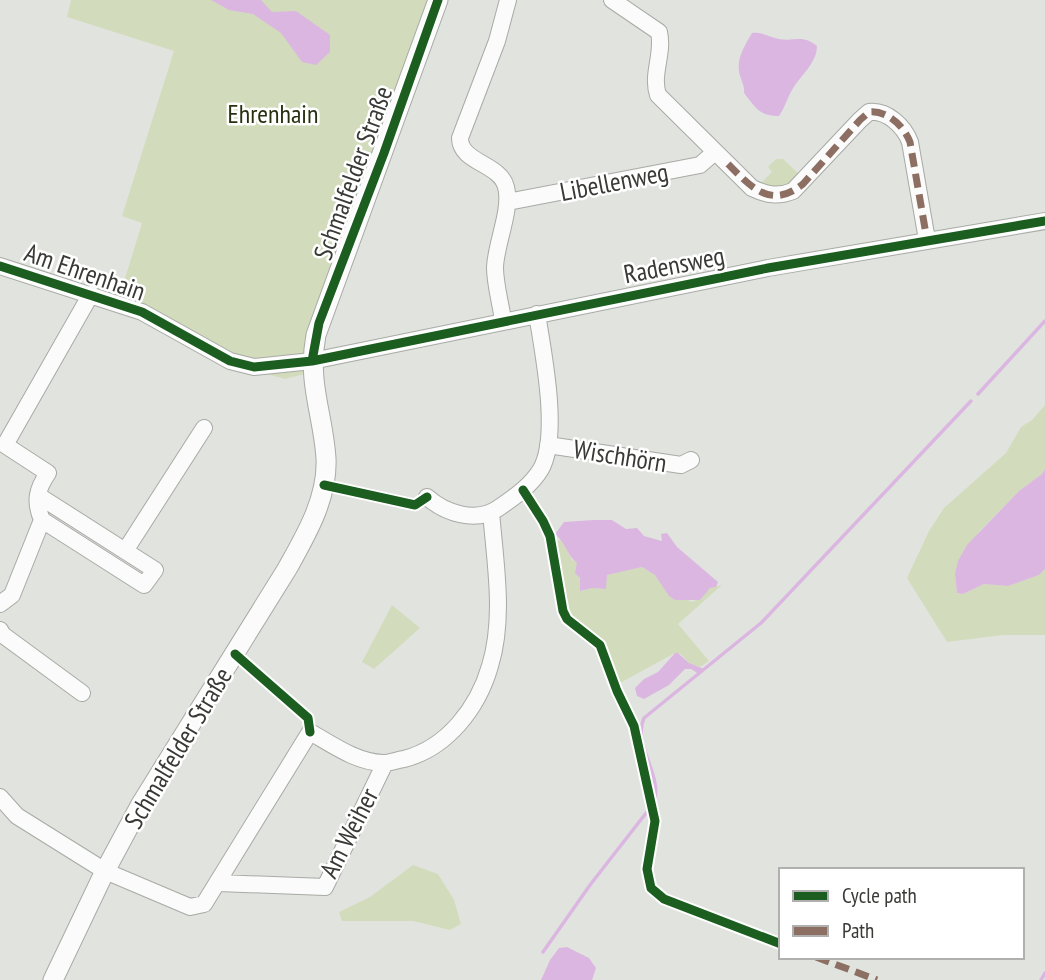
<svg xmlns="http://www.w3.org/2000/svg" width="1045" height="980" font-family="'PT Sans Narrow',sans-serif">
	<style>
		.green { fill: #d2dcbc }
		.water { fill: #dbb6e1 }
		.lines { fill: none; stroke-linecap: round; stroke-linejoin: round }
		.stream { stroke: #dbb6e1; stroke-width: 3.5 }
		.minor-casing { stroke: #a8aaa5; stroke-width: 18 }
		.major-casing { stroke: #a8aaa5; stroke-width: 21 }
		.minor { stroke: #fafbfa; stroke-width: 16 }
		.major { stroke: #fafbfa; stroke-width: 19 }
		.quiet { stroke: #8d6e63; stroke-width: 7; stroke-dasharray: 14 7; stroke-linecap: butt }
		.cycleway-casing { stroke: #fff; stroke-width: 13 }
		.cycleway { stroke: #1b5e20; stroke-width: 9 }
		.labels { text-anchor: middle; stroke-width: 5; stroke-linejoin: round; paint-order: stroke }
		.park-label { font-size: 26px; fill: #27300f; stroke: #fff }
		.street-label { font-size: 26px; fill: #393a36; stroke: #fff }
	</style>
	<rect width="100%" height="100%" fill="#e1e4de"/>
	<!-- green -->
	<path class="green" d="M 71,0 L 435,0 L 305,374 L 285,379 L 259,372 L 120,295 L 142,223 L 122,216 L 174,51 L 67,17 Z
		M 776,159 L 783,159 L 802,177 L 782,189 L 760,184 L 772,172 L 768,167 Z
		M 1045,405 L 1045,469 L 1042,474 L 1019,491 L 978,533 L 955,574 L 957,593 L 963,594 L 984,584 L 1008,586 L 1039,575 L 1045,569 L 1045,635 L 1003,635 L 947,642 L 907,578 L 929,531 L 944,508 L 1006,453 L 1021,427 L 1032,420 Z
		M 562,540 L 572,560 L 578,563 L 581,591 L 592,588 L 606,589 L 606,575 L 642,567 L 655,575 L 675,600 L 685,599 L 693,602 L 710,588 L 722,585 L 678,624 L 709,661 L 700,667 L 689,663 L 681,654 L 675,653 L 620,683 L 606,645 L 572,620 L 555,541 Z
		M 392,605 L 420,628 L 374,669 L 362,662 Z
		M 413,865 L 438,874 L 454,900 L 461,924 L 450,930 L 413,921 L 342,921 L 339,912 L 370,897 Z"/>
	<!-- water -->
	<path class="water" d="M 211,0 L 261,0 L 272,12 L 296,11 L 330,35 L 330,52 L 316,65 L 302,62 L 281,33 L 253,14 L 229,10 Z
		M 752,33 C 763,32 769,37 779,39 C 795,42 802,34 817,46 C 817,63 800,76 792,90 C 787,99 785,107 779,116 C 759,116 756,108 744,93 C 745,85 740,79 739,71 C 737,57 745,45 752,33 Z
		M 1045,469 L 1045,569 L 1039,575 L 1008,586 L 984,584 L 963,594 L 957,593 L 955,574 L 958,561 L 967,545 L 1019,491 L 1042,474 Z
		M 594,520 L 612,520 L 626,529 L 637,528 L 644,536 L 662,541 L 661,534 L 667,533 L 677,547 L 718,582 L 716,587 L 710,588 L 700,600 L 675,600 L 669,596 L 655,575 L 642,567 L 607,575 L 606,589 L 592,588 L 580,591 L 580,578 L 575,573 L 577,563 C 568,557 565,542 555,534 L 564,522 Z
		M 675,653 L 678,653 L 689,663 L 704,669 L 699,674 L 691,669 L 685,669 L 669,685 L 644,699 L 637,696 L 635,688 L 644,679 L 658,672 Z
		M 567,947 L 589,958 L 596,968 L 592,980 L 541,980 L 550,960 L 559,948 Z"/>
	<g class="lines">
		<!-- stream -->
		<path class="stream" d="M 978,394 L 1045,321
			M 654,802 C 663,775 632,745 644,718 L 761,623 L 971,401
			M 543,952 L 590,885 L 650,808
			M 1041,980 L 1045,973"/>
		<!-- minor casing -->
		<g class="minor-casing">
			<path id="minor" d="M 612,0 L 659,32 C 664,54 651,74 658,95 L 752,188 C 767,195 778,197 793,191 L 860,120 L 869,112 C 887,110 904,126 910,142 L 927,240
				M 508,202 L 700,165 L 715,152
				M 0,266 L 142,312 L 230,361 L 254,367 L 312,361 L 768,268 L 1045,221
				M 503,321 C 501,304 495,285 495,267 C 496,243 512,209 506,187 C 500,163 460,163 460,138 L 497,41 L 508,0
				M 548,445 L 681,465 L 691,460
				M 39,496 L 155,570 L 144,585 L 42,520
				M 427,497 C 445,513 475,523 497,509 C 513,498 531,486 541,469 C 560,435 543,352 537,314
				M 125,551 L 204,428
				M 0,604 L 12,595 L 42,520 C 34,501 37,489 48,473 L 5,445 L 91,294
				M 0,630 L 3,635 L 82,693
				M 0,797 L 17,816 L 105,871 L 190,907 L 204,904 L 310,732 C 333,745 356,762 383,763 C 389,763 397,760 404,759 C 447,748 478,708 490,666 C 505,617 495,562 491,512
				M 219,883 L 325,887 L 385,763"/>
		</g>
		<!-- major casing -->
		<g class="major-casing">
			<path id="major" d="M 53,980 L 105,871 L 141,804 L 287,569 C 306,535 328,498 326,458 C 323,413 307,383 316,335 L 438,0"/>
		</g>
		<!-- minor -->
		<use href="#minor" class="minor"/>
		<!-- major -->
		<use href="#major" class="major"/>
		<!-- quiet -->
		<path class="quiet" d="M 728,164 C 751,187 771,210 803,184 L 860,120 L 869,112 C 887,110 904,126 910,142 L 927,240
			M 816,957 L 877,980"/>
		<!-- cycleway casing -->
		<g class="cycleway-casing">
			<path id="cycleway" d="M 0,266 L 142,312 L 230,361 L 254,367 L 312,361 L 768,268 L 1045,221
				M 312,361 L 319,323 L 384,153 L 438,0
				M 324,485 L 415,505 L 427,497
				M 523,490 L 543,521 L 550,536 L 563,611 L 567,619 L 600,645 L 617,691 L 634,726 L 655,821 L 647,869 L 651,888 L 664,899 L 781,944
				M 235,654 L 308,718 L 310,732"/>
		</g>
		<!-- cycleway -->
		<use href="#cycleway" class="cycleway"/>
	</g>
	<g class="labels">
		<!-- park labels -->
		<g class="park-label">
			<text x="273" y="123">Ehrenhain</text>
		</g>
		<!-- street labels -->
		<g class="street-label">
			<text transform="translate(353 173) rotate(-70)" y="9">Schmalfelder Straße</text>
			<text transform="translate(614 182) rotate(-11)" y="9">Libellenweg</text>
			<text transform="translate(674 265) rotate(-11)" y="9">Radensweg</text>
			<text transform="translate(85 272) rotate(19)" y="9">Am Ehrenhain</text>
			<text transform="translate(620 456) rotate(9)" y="9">Wischhörn</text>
			<text transform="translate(178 748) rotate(-59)" y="9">Schmalfelder Straße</text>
			<text transform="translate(349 833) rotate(-63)" y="9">Am Weiher</text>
		</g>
	</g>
	<!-- legend -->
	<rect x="779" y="868" width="245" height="91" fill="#ffffff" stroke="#b0b0af" stroke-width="2"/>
	<rect x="793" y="891" width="35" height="10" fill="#1b5e20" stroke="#b0b0af" stroke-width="2"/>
	<text x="842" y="903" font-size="21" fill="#393a36">Cycle path</text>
	<rect x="793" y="926" width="35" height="10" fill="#8d6e63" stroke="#b0b0af" stroke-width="2"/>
	<text x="842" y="938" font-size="21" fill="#393a36">Path</text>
</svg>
